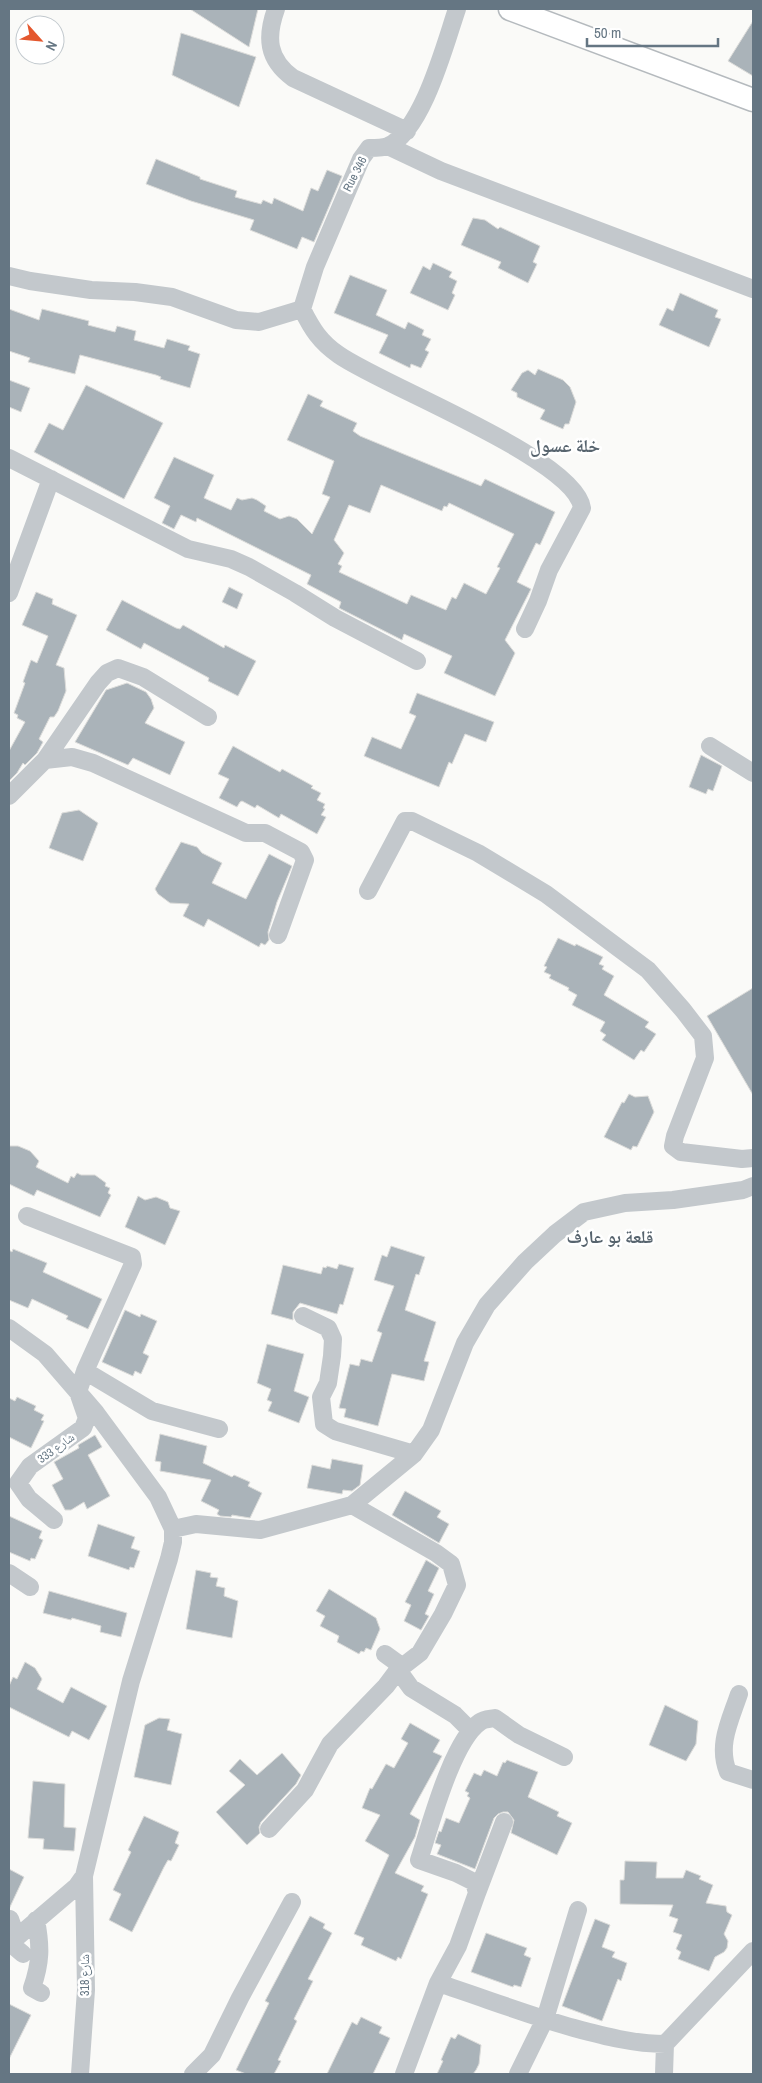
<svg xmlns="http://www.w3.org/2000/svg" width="762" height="2083" font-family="'Archivo Narrow','Noto Naskh Arabic',sans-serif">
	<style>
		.building { fill: #aab3b9; stroke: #dcdcda; fill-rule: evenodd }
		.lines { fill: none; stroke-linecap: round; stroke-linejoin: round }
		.major-casing { stroke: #b5babe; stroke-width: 25 }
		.minor { stroke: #c3c8cc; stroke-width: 18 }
		.major { stroke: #fff; stroke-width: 22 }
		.labels { text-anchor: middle; stroke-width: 5; stroke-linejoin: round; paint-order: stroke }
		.street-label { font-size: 12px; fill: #657683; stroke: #fff }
		.district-label { font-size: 18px; font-weight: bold; fill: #57646e; stroke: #fff }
	</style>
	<rect width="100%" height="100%" fill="#fafaf8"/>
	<!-- building -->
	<path class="building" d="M 190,9 L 258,9 L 249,47 Z
		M 753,21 L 753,76 L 728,61 Z
		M 181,33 L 256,57 L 239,107 L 172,75 Z
		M 156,159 L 200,177 L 200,179 L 237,191 L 235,197 L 261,204 L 263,200 L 272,204 L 274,198 L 303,211 L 311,188 L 318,191 L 327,170 L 342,176 L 314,242 L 302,237 L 297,249 L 250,230 L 254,220 L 191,201 L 146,184 Z
		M 473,218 L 485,220 L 498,229 L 500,227 L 540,246 L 533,262 L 537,264 L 528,283 L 498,268 L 501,262 L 461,245 Z
		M 433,263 L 452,272 L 449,277 L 457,281 L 452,293 L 455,295 L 448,310 L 410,293 L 423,266 L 430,270 Z
		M 350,275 L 387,290 L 376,315 L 405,329 L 408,322 L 424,330 L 422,335 L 431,339 L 425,350 L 429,352 L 421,368 L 411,364 L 410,368 L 379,353 L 388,335 L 334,313 Z
		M 680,293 L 718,310 L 715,317 L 721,319 L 709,347 L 659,325 L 667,308 L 673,311 Z
		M 9,309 L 39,320 L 42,309 L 89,321 L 88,325 L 115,332 L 117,326 L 136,331 L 134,340 L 164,348 L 167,339 L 190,346 L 188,350 L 200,354 L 190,388 L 160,379 L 161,377 L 156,375 L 80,355 L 75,374 L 28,362 L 30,358 L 9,351 Z
		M 538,369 L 563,380 L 570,387 L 576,402 L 569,424 L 565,424 L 563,429 L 540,419 L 545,410 L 517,397 L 517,393 L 511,390 L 522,373 L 528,370 L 535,375 Z
		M 9,380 L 30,388 L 21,412 L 9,407 Z
		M 86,385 L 163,423 L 124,499 L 34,452 L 49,423 L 63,430 Z
		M 308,394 L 323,401 L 320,406 L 357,423 L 353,431 L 360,436 L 481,486 L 485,479 L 555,512 L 540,545 L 536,543 L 517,582 L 531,589 L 505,640 L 515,653 L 495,696 L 444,673 L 452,656 L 404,634 L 402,640 L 339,608 L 341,602 L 307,584 L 311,575 L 197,518 L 196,522 L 181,515 L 174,529 L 162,523 L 170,506 L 154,498 L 174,457 L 214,475 L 204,498 L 231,510 L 237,498 L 242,500 L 252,498 L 257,500 L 266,506 L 264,511 L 280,519 L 289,516 L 297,519 L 312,534 L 330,497 L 322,494 L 334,461 L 287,440 ZM 381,485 L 442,511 L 444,506 L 447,507 L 449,503 L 514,534 L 497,567 L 500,568 L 486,594 L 464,583 L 456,599 L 452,597 L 446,610 L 411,595 L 407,604 L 339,572 L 342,566 L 338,564 L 344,553 L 334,540 L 349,505 L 370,513 Z
		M 229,587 L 243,594 L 237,609 L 222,602 Z
		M 36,592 L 53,599 L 52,604 L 77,615 L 56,665 L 64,668 L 66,691 L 58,711 L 54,717 L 50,717 L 39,739 L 43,742 L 37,753 L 25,765 L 23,763 L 17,773 L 9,781 L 9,751 L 25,722 L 17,718 L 18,715 L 14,713 L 25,683 L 23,682 L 31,660 L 37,663 L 48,636 L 22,625 Z
		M 122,600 L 176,628 L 180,629 L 183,625 L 224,648 L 225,645 L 256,661 L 238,696 L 208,681 L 209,678 L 144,643 L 141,649 L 106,630 Z
		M 127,683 L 146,692 L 151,699 L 154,708 L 145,723 L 185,742 L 170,775 L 133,758 L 128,765 L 75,742 L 106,690 Z
		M 417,693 L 494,722 L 486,742 L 465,734 L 452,764 L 449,762 L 439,787 L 364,756 L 372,737 L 401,749 L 416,716 L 409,713 Z
		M 233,746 L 280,772 L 282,769 L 313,786 L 311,788 L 321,793 L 317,800 L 325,804 L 323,808 L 325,809 L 321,815 L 326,817 L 317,834 L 281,814 L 279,818 L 257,805 L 255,808 L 242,801 L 240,802 L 237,807 L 219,798 L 229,779 L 218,774 Z
		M 701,755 L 722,766 L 713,791 L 708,789 L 706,794 L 689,787 Z
		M 79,810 L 98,823 L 83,861 L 49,848 L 62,813 Z
		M 181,842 L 197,847 L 202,853 L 222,863 L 212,883 L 246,899 L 269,854 L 292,866 L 277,902 L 268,932 L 269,940 L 265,945 L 261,943 L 259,947 L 208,919 L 204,927 L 183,916 L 189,904 L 170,903 L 158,894 L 155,889 Z
		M 558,938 L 575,946 L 576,944 L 603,957 L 599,964 L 604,966 L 602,969 L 614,976 L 604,995 L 649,1022 L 645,1027 L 656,1034 L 644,1052 L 641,1050 L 634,1060 L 602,1040 L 606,1035 L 600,1031 L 605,1022 L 572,1005 L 577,995 L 568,990 L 569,988 L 549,978 L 551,975 L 544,972 L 547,967 L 544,966 Z
		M 753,988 L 753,1095 L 707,1016 Z
		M 629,1094 L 635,1097 L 648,1096 L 654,1112 L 637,1147 L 633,1146 L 631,1150 L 604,1137 L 622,1102 L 624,1103 Z
		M 9,1146 L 18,1146 L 30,1151 L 39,1161 L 36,1167 L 68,1183 L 71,1176 L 74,1178 L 77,1173 L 81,1175 L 95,1175 L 106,1183 L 105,1186 L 110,1188 L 108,1193 L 111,1195 L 100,1217 L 37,1190 L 34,1196 L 9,1184 Z
		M 138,1196 L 145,1200 L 156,1197 L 168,1202 L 170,1208 L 180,1211 L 165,1245 L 125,1227 Z
		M 391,1246 L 425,1257 L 419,1275 L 416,1274 L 405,1310 L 436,1322 L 424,1361 L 429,1362 L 424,1381 L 392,1374 L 378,1426 L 344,1417 L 346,1409 L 339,1408 L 350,1364 L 359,1366 L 361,1359 L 372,1362 L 382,1333 L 377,1331 L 394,1286 L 374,1280 L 382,1255 L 387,1257 Z
		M 13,1249 L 47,1263 L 43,1272 L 102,1299 L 88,1329 L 66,1319 L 68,1316 L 32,1299 L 28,1308 L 9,1300 L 9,1250 L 12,1252 Z
		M 339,1264 L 354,1268 L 343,1305 L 340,1304 L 337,1314 L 300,1303 L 293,1312 L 293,1320 L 271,1314 L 283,1265 L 321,1274 L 323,1267 L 326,1268 L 327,1266 L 337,1269 Z
		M 125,1310 L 140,1317 L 141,1314 L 157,1321 L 143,1353 L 149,1356 L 141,1374 L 135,1371 L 133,1376 L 102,1362 Z
		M 267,1344 L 304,1354 L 294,1391 L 309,1397 L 299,1423 L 268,1411 L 272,1402 L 267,1400 L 271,1389 L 257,1383 Z
		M 17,1397 L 36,1406 L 34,1410 L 44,1415 L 41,1420 L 44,1421 L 31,1448 L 9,1437 L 9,1398 L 15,1401 Z
		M 160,1434 L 207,1446 L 203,1463 L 232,1477 L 234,1475 L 250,1482 L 248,1486 L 262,1493 L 250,1518 L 232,1515 L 231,1517 L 220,1516 L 217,1514 L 219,1510 L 201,1501 L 211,1480 L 160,1471 L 161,1462 L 155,1461 Z
		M 95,1435 L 102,1447 L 88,1455 L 110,1496 L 87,1509 L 84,1502 L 71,1510 L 65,1510 L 52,1485 L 63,1479 L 54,1462 L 79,1448 L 78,1445 Z
		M 332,1459 L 363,1465 L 360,1485 L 352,1491 L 343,1490 L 342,1494 L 307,1488 L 312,1465 L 330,1469 Z
		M 405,1491 L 441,1511 L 437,1517 L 449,1524 L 439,1543 L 392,1515 Z
		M 9,1516 L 42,1531 L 39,1538 L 43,1540 L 35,1559 L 31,1558 L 30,1561 L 9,1552 Z
		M 98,1524 L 135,1537 L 131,1548 L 140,1551 L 134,1568 L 130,1567 L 129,1570 L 88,1556 Z
		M 426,1560 L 439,1568 L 428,1591 L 434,1594 L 425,1614 L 429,1616 L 421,1630 L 404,1621 L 411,1605 L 405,1602 Z
		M 196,1570 L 211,1573 L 210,1577 L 218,1578 L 216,1586 L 225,1588 L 224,1596 L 238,1601 L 232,1638 L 186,1629 Z
		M 329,1589 L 376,1618 L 380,1629 L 371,1650 L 366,1648 L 364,1652 L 361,1651 L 359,1654 L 337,1642 L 339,1636 L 320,1626 L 325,1616 L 316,1611 Z
		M 49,1591 L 127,1613 L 121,1637 L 100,1632 L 101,1626 L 72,1618 L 71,1620 L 43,1613 Z
		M 25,1662 L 35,1668 L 42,1679 L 37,1689 L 63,1703 L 71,1687 L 107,1706 L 89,1740 L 72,1731 L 69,1737 L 9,1707 L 9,1686 L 13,1677 L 17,1679 Z
		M 665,1705 L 698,1721 L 696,1744 L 686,1761 L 649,1745 Z
		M 159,1718 L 170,1719 L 167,1730 L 182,1734 L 171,1785 L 134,1777 L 145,1725 Z
		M 410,1723 L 440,1740 L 433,1752 L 442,1756 L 410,1814 L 420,1820 L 415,1837 L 395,1873 L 424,1886 L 421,1891 L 428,1894 L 401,1959 L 398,1957 L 396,1961 L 361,1945 L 364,1938 L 354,1934 L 389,1855 L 365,1841 L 380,1815 L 362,1808 L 370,1788 L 372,1789 L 386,1764 L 394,1768 L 408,1743 L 401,1739 Z
		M 282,1753 L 301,1775 L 296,1784 L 261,1822 L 259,1827 L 260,1833 L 247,1845 L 216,1812 L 245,1785 L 229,1771 L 240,1759 L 257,1775 Z
		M 507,1760 L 538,1772 L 528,1797 L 559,1812 L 557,1816 L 572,1823 L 557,1855 L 511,1833 L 514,1820 L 508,1812 L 503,1812 L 498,1814 L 494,1818 L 475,1869 L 437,1854 L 441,1845 L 435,1843 L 439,1831 L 441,1832 L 446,1818 L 459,1823 L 470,1798 L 467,1796 L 469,1793 L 465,1791 L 474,1773 L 481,1776 L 484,1770 L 497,1776 L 503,1762 L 505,1763 Z
		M 33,1781 L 65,1784 L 64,1827 L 76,1828 L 74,1851 L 43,1849 L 44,1839 L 28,1838 Z
		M 144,1816 L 179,1832 L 175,1843 L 179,1845 L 171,1861 L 168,1860 L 164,1867 L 132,1932 L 109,1920 L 121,1894 L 113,1890 L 131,1852 L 128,1850 Z
		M 625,1861 L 657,1862 L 656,1878 L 683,1878 L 686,1870 L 701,1876 L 699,1879 L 713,1885 L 706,1903 L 726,1906 L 727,1912 L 732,1915 L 724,1934 L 728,1941 L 727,1948 L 724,1952 L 715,1957 L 709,1971 L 678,1959 L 681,1952 L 676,1949 L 682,1935 L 673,1932 L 678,1919 L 669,1916 L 673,1905 L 620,1904 L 620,1880 L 624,1880 Z
		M 9,1869 L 24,1877 L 9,1909 Z
		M 310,1916 L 325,1924 L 323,1928 L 332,1933 L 308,1979 L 313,1981 L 294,2019 L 297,2021 L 278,2060 L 281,2061 L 274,2074 L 246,2074 L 236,2070 L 269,2003 L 265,2001 Z
		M 595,1919 L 610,1925 L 602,1947 L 615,1952 L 612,1957 L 627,1963 L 621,1981 L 618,1979 L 602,2021 L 562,2006 Z
		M 486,1933 L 527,1948 L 524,1955 L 531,1958 L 521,1987 L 514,1985 L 513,1987 L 471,1972 Z
		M 9,2004 L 31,2015 L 9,2059 Z
		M 361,2017 L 382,2027 L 379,2033 L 390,2038 L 373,2074 L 327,2074 L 352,2022 L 357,2025 Z
		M 458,2034 L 481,2045 L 479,2064 L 476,2070 L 473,2074 L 437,2074 L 443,2061 L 441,2060 L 451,2037 L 455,2039 Z"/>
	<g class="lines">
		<!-- major casing -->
		<g class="major-casing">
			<path id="major" d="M 510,9 L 753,100"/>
		</g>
		<!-- minor -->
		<path class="minor" d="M 276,9 C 266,37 267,59 293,78 L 407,131
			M 388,146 L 441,171 L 753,289
			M 9,276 L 30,281 L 91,290 L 135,292 L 172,297 L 236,320 L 259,322 L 302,309 C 312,329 320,342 339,355 C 383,386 576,459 582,508 L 549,570 L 538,601 L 525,629
			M 302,309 L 315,267 L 361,159 L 369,148 C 374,148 383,148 388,146 C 423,130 445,44 457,9
			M 9,458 L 188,549 L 231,559 L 249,567 L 295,593 L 335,618 L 417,661
			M 9,593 L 51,479
			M 710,746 L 753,773
			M 45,760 L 98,683 L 107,673 L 118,668 L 143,677 L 208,717
			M 9,796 L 45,760 L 72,757 L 93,763 L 246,833 L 265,833 L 301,852 L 305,860 L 278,935
			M 368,891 L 405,821 L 412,821 L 478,853 L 546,894 L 648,970 L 683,1010 L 703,1036 L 705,1058 L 675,1136 L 673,1146 L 681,1152 L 742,1159 L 753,1158
			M 27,1216 L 132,1257 L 133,1264 L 85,1371 L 78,1392 L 87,1418 L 83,1428 L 30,1466 L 18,1483 L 29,1499 L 54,1520
			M 303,1316 L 328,1328 L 333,1339 L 332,1356 L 328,1383 L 321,1397 L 324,1424 L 335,1431 L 414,1454
			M 9,1328 L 45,1354 L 96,1413 L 158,1497 L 173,1529
			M 85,1371 L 152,1411 L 219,1429
			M 9,1573 L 30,1587
			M 385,1654 L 396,1662 L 398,1670 L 411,1688 L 455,1715 L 470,1730
			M 739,1694 C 730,1721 717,1745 728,1772 L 753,1780
			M 564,1757 L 519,1735 L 495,1718 C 490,1719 484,1719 480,1722 C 452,1741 430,1827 419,1860 L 456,1873 L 474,1882 L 477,1893 L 458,1946 L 438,1983 C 484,1998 528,2015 574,2028 C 604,2036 634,2044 665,2044 L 753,1951
			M 269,1829 L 305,1790 L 330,1744 L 386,1686 L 398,1670 L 420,1653 L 443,1614 L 457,1585 L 451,1564 L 436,1553 L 352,1505
			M 477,1893 L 504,1822
			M 10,1919 L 16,1936
			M 36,1920 C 41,1947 41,1962 32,1988 L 41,1993
			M 10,1943 L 23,1954
			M 9,1944 L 77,1886 L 84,1876 L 131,1681 L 169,1559 L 173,1542 L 173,1529 L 196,1524 L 260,1530 L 352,1505 L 414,1454 L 431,1430 L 465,1343 L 487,1305 L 525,1262 L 555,1234 L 584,1212 L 625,1203 L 673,1200 L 743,1190 L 753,1186
			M 80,2074 L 86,1990 L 84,1876
			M 193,2074 L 212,2055 L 240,1998 L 292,1902
			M 404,2074 L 438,1983
			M 518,2074 L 545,2019 L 578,1910
			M 664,2074 L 665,2044"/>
		<!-- major -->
		<use href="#major" class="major"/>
	</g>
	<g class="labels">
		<!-- street labels -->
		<g class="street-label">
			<text transform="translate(355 174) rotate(-63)" y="4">Rue 346</text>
			<text transform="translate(56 1448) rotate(-36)" y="4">شارع 333</text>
			<text transform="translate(85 1975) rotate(-90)" y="4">شارع 318</text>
		</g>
		<!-- district labels -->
		<g class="district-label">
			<text x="565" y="452">خلة عسول</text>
			<text x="610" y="1243">قلعة بو عارف</text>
		</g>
	</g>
	<!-- border -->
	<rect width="762" height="2083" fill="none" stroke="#657683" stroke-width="20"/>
	<!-- north arrow -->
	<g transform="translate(40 40) rotate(117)"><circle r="24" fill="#ffffff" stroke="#c1c8cd"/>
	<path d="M0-4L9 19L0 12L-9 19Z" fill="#e4572e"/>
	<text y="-8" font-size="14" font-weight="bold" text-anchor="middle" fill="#657683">N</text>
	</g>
	<!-- scale -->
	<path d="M587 38v8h131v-8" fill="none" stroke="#657683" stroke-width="2.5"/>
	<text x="594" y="38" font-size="15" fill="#657683" stroke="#ffffff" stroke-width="4" paint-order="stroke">50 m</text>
</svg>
